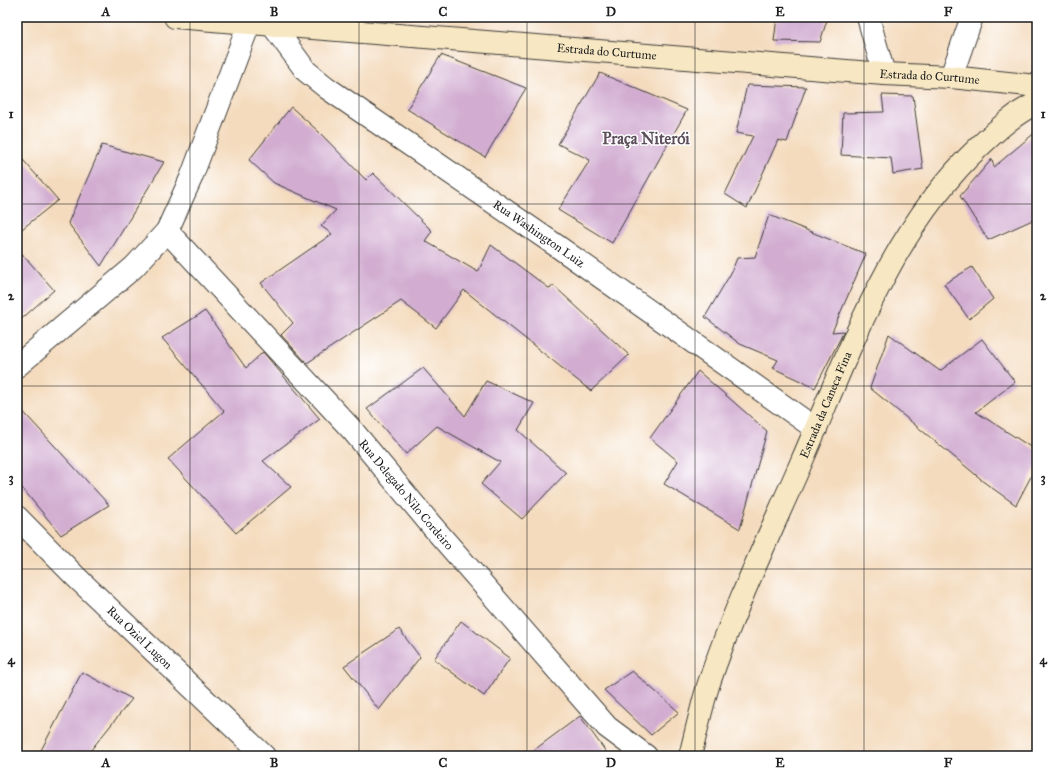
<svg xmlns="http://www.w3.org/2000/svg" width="1054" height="773" font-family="'IM FELL Great Primer',serif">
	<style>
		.building { fill: #d2add1 }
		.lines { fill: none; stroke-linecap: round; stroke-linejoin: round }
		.street-casing { stroke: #3c3934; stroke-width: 24 }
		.secondary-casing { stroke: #3c3934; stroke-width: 24 }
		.street { stroke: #fff; stroke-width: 22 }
		.secondary { stroke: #f7e8c3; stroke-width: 22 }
		.grid { fill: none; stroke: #1c1c1c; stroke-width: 1; stroke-opacity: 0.55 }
		.labels { text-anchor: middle; stroke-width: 3; stroke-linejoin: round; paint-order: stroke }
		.street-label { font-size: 12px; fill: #1c1c1c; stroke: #fff }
		.district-label { font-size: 16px; font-weight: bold; fill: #5c4f5b; stroke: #fff }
		.neatline { fill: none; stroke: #1c1c1c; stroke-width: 1.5 }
		.grid-label { font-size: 13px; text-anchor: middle; font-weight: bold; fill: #1c1c1c }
	</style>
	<rect width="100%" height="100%" fill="#fff"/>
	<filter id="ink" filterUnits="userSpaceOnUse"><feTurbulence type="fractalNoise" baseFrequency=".025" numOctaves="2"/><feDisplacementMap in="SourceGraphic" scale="8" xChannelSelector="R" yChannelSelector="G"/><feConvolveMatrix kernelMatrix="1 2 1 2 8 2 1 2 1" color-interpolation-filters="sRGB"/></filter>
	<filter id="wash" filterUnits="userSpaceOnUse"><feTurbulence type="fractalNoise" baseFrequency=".012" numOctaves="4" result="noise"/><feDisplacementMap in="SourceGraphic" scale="16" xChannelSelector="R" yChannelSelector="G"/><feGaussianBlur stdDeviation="0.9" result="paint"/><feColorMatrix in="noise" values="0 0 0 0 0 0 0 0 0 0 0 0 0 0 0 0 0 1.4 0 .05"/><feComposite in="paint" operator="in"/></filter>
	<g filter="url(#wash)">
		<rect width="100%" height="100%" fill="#f4dbbe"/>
		<g id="blocks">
			<!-- building -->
			<path class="building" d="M 777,17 L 828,17 L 820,42 L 774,41 Z
				M 441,55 L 526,88 L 485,157 L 407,109 Z
				M 600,73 L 687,110 L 612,243 L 558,210 L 590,160 L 558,144 Z
				M 747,85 L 806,87 L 787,142 L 778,140 L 747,208 L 725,194 L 753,136 L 736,133 Z
				M 882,95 L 913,96 L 923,169 L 893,174 L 891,158 L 841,155 L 843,113 L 884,112 Z
				M 291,107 L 318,131 L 366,180 L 373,173 L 432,231 L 425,241 L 478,272 L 491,245 L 550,289 L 553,285 L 629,355 L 591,391 L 464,290 L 436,328 L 401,301 L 307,363 L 281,335 L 293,323 L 261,283 L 332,234 L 321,226 L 336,210 L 274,183 L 249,160 Z
				M 1037,131 L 1037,218 L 988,240 L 960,196 L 992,159 L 994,167 Z
				M 102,145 L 164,162 L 101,266 L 68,223 Z
				M 17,153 L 58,200 L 17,233 Z
				M 769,215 L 866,254 L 832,332 L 844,331 L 815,388 L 773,368 L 778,360 L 740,344 L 705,317 L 731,273 L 737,258 L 755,257 Z
				M 17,248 L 54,290 L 17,323 Z
				M 972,267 L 993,299 L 969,319 L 944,284 Z
				M 205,311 L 246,368 L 263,352 L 320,419 L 263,461 L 291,487 L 236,533 L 168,459 L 224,411 L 162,338 Z
				M 889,334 L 940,371 L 982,339 L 1015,382 L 976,412 L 1037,451 L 1037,465 L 1016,505 L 981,480 L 981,479 L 870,388 Z
				M 423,368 L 465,416 L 486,381 L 534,403 L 518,430 L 566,473 L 522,519 L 481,484 L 500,462 L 437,426 L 406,454 L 367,409 Z
				M 698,371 L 767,431 L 740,529 L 664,484 L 678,461 L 650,438 Z
				M 17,405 L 109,505 L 61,535 L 17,482 Z
				M 461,621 L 510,658 L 484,696 L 434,659 Z
				M 399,629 L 420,657 L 379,710 L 344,666 Z
				M 632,671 L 679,712 L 651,735 L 604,690 Z
				M 82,672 L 132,699 L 86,756 L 38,756 Z
				M 580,716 L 609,756 L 526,756 Z"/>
		</g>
	</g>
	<g filter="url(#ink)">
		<use href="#blocks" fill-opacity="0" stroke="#3c3934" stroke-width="1"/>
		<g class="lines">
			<!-- street casing -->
			<g class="street-casing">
				<g id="street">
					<path d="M 868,17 L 884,74"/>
					<path id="s1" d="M 273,26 L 306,71 L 327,88 L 557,246 L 816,429"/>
					<path d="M 951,77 L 972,17"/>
					<path id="s2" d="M 167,231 L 353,431 L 432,526 L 607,727 L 646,756"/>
					<path d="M 17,366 L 134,267 L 167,231 L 191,178 L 249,24"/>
					<path id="s3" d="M 17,517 L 75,576 L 264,756"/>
				</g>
			</g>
			<!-- secondary casing -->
			<g class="secondary-casing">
				<g id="secondary">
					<path id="s4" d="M 175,17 L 884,74 L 951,77 L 1037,86"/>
					<path id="s5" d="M 690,756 C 696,733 701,709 708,686 C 733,610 769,536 801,463 C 850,351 889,232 980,146 C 998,129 1015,113 1037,103"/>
				</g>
			</g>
			<!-- street -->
			<use href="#street" class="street"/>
			<!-- secondary -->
			<use href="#secondary" class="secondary"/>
		</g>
	</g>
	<!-- grid -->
	<path class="grid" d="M 190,17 L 190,756M 359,17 L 359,756M 527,17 L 527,756M 695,17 L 695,756M 864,17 L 864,756M 17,204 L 1037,204M 17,386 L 1037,386M 17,569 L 1037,569"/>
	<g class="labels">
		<!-- street labels -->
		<g class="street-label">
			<text dy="4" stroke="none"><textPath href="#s4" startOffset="433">Estrada do Curtume</textPath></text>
			<text dy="4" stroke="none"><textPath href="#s4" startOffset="757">Estrada do Curtume</textPath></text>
			<text dy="4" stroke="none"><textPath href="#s1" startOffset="340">Rua Washington Luiz</textPath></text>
			<text dy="4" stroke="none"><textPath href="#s5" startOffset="377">Estrada da Caneca Fina</textPath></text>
			<text dy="4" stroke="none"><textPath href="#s2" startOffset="356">Rua Delegado Nilo Cordeiro</textPath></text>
			<text dy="4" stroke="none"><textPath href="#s3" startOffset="172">Rua Oziel Lugon</textPath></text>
		</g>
		<!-- district labels -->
		<g class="district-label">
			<text x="646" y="144">Praça Niterói</text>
		</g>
	</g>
	<!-- margin -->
	<rect width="1054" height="773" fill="none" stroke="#fff" stroke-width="44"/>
	<rect x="22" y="22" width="1010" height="729" class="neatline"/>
	<g class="grid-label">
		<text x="106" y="16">A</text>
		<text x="274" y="16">B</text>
		<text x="443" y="16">C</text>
		<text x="611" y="16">D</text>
		<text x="780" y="16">E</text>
		<text x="948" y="16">F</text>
		<text x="11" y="118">1</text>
		<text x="1043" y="118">1</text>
		<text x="11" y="300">2</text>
		<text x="1043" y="300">2</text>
		<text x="11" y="482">3</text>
		<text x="1043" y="482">3</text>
		<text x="11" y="664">4</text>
		<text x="1043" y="664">4</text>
		<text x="106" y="767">A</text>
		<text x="274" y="767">B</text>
		<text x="443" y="767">C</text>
		<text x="611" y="767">D</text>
		<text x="780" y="767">E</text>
		<text x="948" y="767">F</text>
	</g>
</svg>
